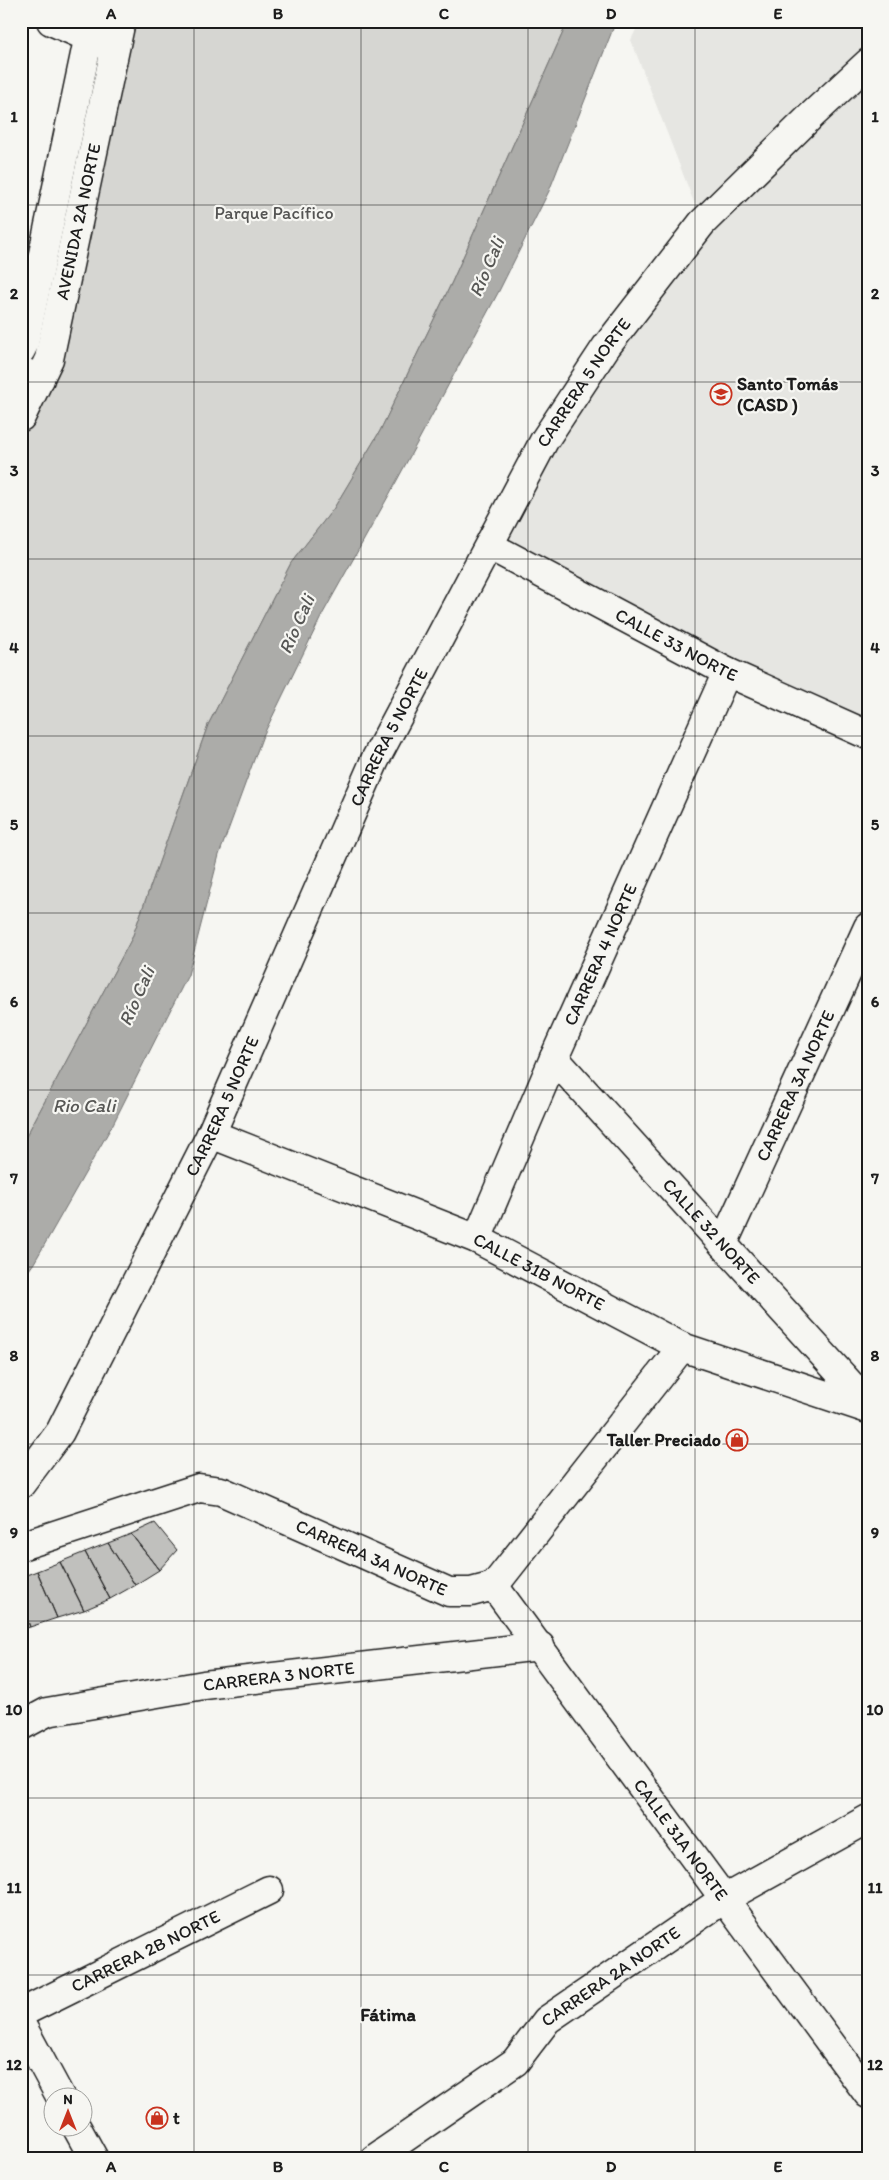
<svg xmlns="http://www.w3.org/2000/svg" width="889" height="2180" font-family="Itim,sans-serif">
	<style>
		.built { fill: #e6e6e2 }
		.green { fill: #d6d6d2; stroke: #797977 }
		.water { fill: #acaca9; stroke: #727271 }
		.building { fill: #c0c0bd; stroke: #1c1c1c }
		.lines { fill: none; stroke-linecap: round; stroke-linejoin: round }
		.minor-casing { stroke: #1c1c1c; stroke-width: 31 }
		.major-casing { stroke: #1c1c1c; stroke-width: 31 }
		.minor { stroke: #f6f6f2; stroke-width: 28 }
		.major { stroke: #f6f6f2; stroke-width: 28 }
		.grid { fill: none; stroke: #1c1c1c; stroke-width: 1; stroke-opacity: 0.55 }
		.labels { text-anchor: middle; stroke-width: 4.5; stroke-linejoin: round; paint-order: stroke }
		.park-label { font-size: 18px; fill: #545453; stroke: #f6f6f2 }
		.street-label { font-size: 18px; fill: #1c1c1c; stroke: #f6f6f2 }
		.poi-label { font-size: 18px; font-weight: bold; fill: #1c1c1c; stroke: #f6f6f2; text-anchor: start }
		.water-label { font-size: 19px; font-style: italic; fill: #565654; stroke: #f6f6f2 }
		.neighbourhood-label { font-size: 19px; font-weight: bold; fill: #1c1c1c; stroke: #f6f6f2 }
		.neatline { fill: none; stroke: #1c1c1c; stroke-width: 2 }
		.grid-label { font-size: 16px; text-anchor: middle; font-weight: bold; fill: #1c1c1c }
	</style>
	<rect width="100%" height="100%" fill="#f6f6f2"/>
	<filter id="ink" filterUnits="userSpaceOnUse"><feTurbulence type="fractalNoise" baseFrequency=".02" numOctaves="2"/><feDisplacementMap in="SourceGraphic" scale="10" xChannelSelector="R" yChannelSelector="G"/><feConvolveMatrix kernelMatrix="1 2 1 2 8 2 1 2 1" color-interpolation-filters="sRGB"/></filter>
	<g filter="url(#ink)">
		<!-- built -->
		<path class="built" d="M 640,21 L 868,21 L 868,735 L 490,546 L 702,223 L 631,40 Z"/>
		<!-- green -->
		<path class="green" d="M 121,21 L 568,21 L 452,282 L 380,431 L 334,508 L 291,563 L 208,725 L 132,938 L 21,1146 L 21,417 Z"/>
		<!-- water -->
		<path class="water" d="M 568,21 L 616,21 L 549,191 L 499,291 L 389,495 L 322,615 L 262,738 L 219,855 L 188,975 L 113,1124 L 34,1263 L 21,1281 L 21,1146 L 132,938 L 208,725 L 291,563 L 334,508 L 380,431 L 452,282 Z"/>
		<!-- building -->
		<path class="building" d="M 155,1523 L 177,1550 L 159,1570 L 131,1534 Z
			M 131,1534 L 159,1570 L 135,1585 L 108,1543 Z
			M 108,1543 L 135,1585 L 110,1599 L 85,1552 Z
			M 85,1552 L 110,1599 L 84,1610 L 60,1562 Z
			M 60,1562 L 84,1610 L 57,1618 L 37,1571 Z
			M 37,1571 L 57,1618 L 30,1627 L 21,1603 L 21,1577 Z
			M 21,1603 L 30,1627 L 21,1630 Z"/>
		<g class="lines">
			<!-- minor casing -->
			<g class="minor-casing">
				<g id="minor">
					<path d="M 51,21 L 110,47"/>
					<path d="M 21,371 L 40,379"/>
					<path id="s1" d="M 490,546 L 727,672 L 868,735"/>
					<path id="s2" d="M 554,1058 L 868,1404"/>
					<path id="s3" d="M 211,1134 L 477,1239 L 682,1347 L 868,1409"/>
					<path id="s4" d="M 477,1239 L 554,1058 L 727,672"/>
					<path id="s5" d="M 723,1244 L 868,927"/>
					<path id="s6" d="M 21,1484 L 60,1432 L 211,1134 L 375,760 L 544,441 L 606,347 L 702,223 L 812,115 L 868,63"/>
					<path id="s7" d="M 21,1546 L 199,1488 L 221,1491 L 449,1592 L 471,1592 L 494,1586 L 682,1347"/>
					<path id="s8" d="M 494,1586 L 868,2094"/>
					<path id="s9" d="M 21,1726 L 47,1712 L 204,1685 L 540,1646"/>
					<path id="s10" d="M 21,2013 L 269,1890"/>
					<path d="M 21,2024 L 61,2098"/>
					<path d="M 77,2128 L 94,2159"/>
					<path id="s11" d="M 374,2159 L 515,2062 L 547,2020 L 724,1899 L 868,1819"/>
				</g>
			</g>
			<!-- major casing -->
			<g class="major-casing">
				<g id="major">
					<path d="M 21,350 L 24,344 L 92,21"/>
					<path id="s12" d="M 21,417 L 49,359 L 121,21"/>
				</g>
			</g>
			<!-- minor -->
			<use href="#minor" class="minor"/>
			<!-- major -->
			<use href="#major" class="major"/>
		</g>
	</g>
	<!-- grid -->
	<path class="grid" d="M 194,21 L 194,2159M 361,21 L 361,2159M 528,21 L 528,2159M 695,21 L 695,2159M 21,205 L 868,205M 21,382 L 868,382M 21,559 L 868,559M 21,736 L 868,736M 21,913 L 868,913M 21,1090 L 868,1090M 21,1267 L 868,1267M 21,1444 L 868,1444M 21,1621 L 868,1621M 21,1798 L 868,1798M 21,1975 L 868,1975"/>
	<!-- icons -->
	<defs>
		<g id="university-ring" transform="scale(1.125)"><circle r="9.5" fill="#f6f6f2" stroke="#c8321e" stroke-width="1.5"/><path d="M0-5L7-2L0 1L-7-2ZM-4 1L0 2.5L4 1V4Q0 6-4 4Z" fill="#c8321e"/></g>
		<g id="shop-ring" transform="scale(1.125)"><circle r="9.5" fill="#f6f6f2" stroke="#c8321e" stroke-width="1.5"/><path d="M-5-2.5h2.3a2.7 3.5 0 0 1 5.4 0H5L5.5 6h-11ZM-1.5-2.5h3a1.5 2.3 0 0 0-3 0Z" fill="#c8321e"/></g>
	</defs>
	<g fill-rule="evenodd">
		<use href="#university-ring" x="721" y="394"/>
		<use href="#shop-ring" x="737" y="1440"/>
		<use href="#shop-ring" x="157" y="2118"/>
	</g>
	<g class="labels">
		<!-- park labels -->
		<g class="park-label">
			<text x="274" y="219">Parque Pacífico</text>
		</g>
		<!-- street labels -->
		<g class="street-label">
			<text dy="6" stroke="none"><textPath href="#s12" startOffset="205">AVENIDA 2A NORTE</textPath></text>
			<text dy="6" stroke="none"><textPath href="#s6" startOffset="1239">CARRERA 5 NORTE</textPath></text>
			<text dy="6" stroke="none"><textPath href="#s1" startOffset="211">CALLE 33 NORTE</textPath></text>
			<text dy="6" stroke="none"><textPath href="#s6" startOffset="834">CARRERA 5 NORTE</textPath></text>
			<text dy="6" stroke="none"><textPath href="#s4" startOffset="310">CARRERA 4 NORTE</textPath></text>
			<text dy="6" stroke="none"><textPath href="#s5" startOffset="174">CARRERA 3A NORTE</textPath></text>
			<text dy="6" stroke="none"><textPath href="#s6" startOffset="429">CARRERA 5 NORTE</textPath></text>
			<text dy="6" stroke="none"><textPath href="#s2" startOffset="234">CALLE 32 NORTE</textPath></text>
			<text dy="6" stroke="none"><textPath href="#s3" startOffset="356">CALLE 31B NORTE</textPath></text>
			<text dy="6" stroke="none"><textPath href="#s7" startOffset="374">CARRERA 3A NORTE</textPath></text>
			<text dy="6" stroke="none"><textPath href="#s9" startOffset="264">CARRERA 3 NORTE</textPath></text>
			<text dy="6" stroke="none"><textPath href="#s8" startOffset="315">CALLE 31A NORTE</textPath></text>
			<text dy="6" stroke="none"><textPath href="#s10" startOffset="139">CARRERA 2B NORTE</textPath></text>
			<text dy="6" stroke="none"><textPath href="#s11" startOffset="301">CARRERA 2A NORTE</textPath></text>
		</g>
		<!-- poi labels -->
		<g class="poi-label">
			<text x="737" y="390">Santo Tomás<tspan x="737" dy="21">(CASD )</tspan></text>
			<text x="721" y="1446" text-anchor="end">Taller Preciado</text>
			<text x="173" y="2124">t</text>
		</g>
		<!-- water labels -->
		<g class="water-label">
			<text transform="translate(486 267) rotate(-67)" y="7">Río Cali</text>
			<text transform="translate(296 624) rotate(-66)" y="7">Río Cali</text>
			<text transform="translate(136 996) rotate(-66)" y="7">Río Cali</text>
			<text x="84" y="1112">Rio Cali</text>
		</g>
		<!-- neighbourhood labels -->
		<g class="neighbourhood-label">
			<text x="388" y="2021">Fátima</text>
		</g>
	</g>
	<!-- margin -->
	<rect width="889" height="2180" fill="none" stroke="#f6f6f2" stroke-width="55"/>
	<!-- north arrow -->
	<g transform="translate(68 2112)"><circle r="24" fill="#f6f6f2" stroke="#9f9f9c"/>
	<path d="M0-4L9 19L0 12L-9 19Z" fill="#c8321e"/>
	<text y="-8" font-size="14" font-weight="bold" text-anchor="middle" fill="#1c1c1c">N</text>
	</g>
	<rect x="28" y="28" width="834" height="2124" class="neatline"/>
	<g class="grid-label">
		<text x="111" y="19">A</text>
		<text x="278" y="19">B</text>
		<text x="444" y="19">C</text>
		<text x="611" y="19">D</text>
		<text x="778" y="19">E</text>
		<text x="14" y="122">1</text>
		<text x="875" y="122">1</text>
		<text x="14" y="299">2</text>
		<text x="875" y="299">2</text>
		<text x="14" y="476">3</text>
		<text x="875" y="476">3</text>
		<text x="14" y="653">4</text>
		<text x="875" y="653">4</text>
		<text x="14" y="830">5</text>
		<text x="875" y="830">5</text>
		<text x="14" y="1007">6</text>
		<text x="875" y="1007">6</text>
		<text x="14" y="1184">7</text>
		<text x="875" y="1184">7</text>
		<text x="14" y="1361">8</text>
		<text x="875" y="1361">8</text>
		<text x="14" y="1538">9</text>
		<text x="875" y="1538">9</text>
		<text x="14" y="1715">10</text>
		<text x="875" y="1715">10</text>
		<text x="14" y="1893">11</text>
		<text x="875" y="1893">11</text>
		<text x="14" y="2070">12</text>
		<text x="875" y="2070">12</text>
		<text x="111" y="2172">A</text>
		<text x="278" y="2172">B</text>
		<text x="444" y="2172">C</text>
		<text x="611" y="2172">D</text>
		<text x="778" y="2172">E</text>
	</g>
</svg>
